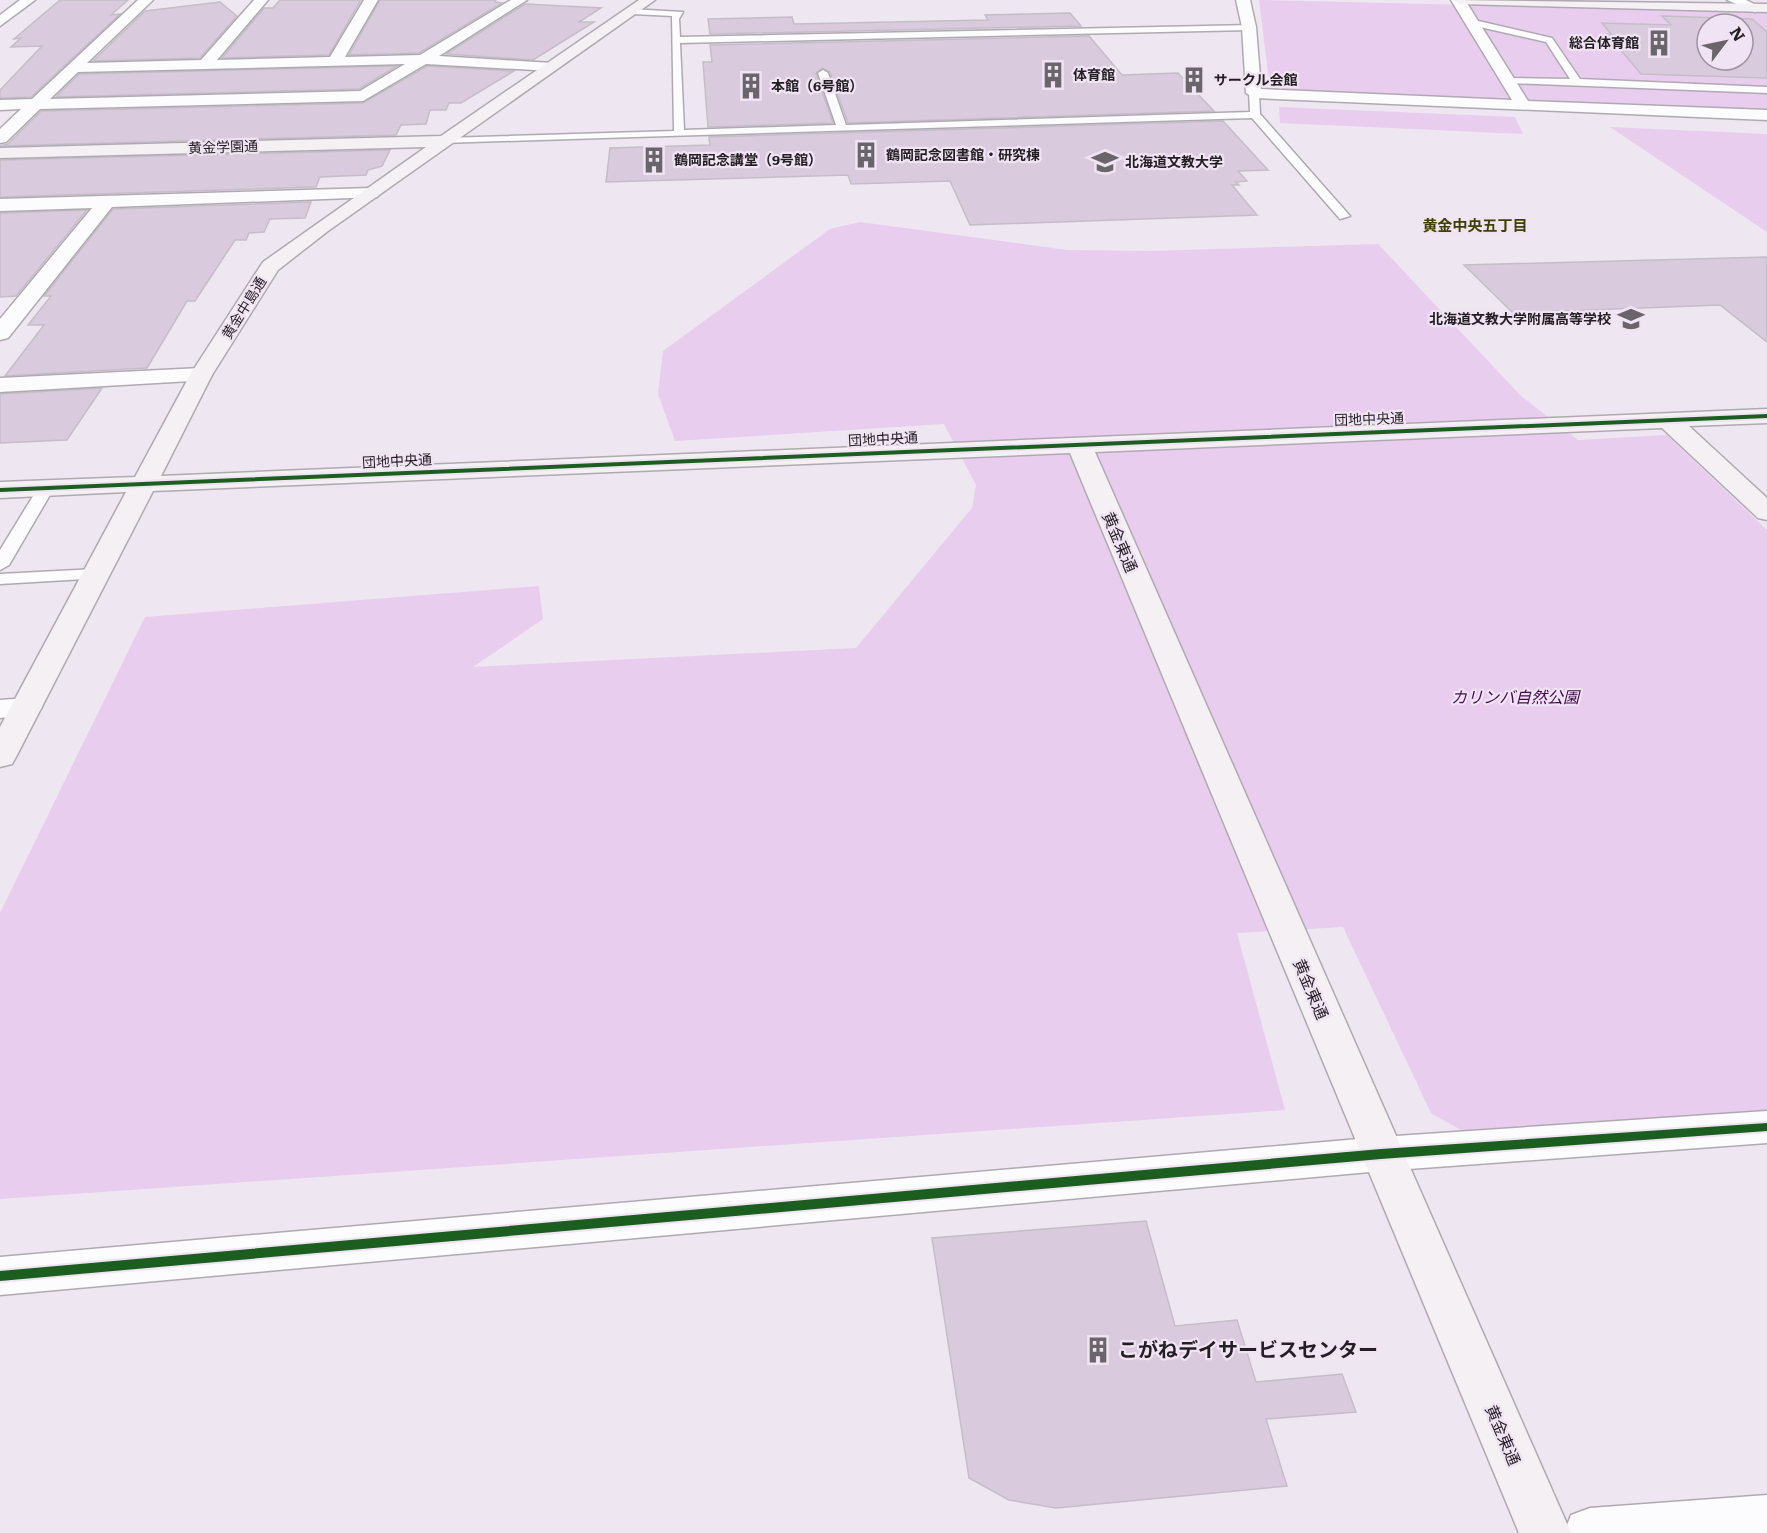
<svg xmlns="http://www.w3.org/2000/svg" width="1767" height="1533" font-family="Literata,'Noto Sans JP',serif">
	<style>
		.green { fill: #e9cdee; fill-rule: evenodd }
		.building { fill: #dacadd; stroke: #c4bec6; stroke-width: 1.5; fill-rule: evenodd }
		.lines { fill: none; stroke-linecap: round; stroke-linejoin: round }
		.lane-casing { stroke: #afaab1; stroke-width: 3 }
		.street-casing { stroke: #afaab1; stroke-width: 3 }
		.secondary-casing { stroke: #afaab1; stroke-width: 3 }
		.lane { fill: #fcfbfd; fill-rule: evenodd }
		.street { fill: #fcfbfd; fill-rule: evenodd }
		.secondary { fill: #f4f0f4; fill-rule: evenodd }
		.cycleway-casing { stroke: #f0e3f3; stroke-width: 4 }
		.cycleway { fill: #1b5e20; fill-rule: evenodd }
		.labels { text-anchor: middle; stroke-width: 4.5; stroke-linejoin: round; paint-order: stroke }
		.far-poi-label { font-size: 14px; font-weight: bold; fill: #231e23; stroke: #f0e3f3; text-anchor: start }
		.far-street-label { font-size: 14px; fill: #231e23; stroke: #f0e3f3 }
		.far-neighbourhood-label { font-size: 15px; font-weight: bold; fill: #3e4000; stroke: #f0e3f3 }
		.street-label { font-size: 16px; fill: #231e23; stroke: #f0e3f3 }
		.park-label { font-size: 16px; font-style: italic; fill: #45094f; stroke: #f0e3f3 }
		.near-poi-label { font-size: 20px; font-weight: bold; fill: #231e23; stroke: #f0e3f3; text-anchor: start }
	</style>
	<rect width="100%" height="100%" fill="#eee6f0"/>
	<!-- green -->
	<path class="green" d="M 1259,0 L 1767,12 L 1767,111 L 1280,92 L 1270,89 ZM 1707,24 L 1743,24 L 1743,60 L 1707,60 Z
		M 1279,107 L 1515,117 L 1523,134 L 1280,123 Z
		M 1610,127 L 1767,134 L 1767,232 Z
		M 860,222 L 1067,250 L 1151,251 L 1378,244 L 1521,396 L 1578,440 L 1667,435 L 1767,530 L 1767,1110 L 1468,1134 L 1431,1113 L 1343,927 L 1237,933 L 1285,1110 L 0,1199 L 0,913 L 145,617 L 539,586 L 543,619 L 473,667 L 856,648 L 972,508 L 976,485 L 944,424 L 675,441 L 658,394 L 663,351 L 830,229 Z"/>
	<!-- building -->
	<path class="building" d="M 60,0 L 128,0 L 111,15 L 120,14 L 31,97 L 0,98 L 0,90 L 42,46 L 11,47 L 21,38 L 14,39 Z
		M 280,0 L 361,0 L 329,55 L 222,58 L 264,8 L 273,8 Z
		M 380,0 L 496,0 L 495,2 L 502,3 L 419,53 L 349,55 Z
		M 220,2 L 237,16 L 200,58 L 93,61 L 145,11 Z
		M 525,4 L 601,8 L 579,22 L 594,22 L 533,60 L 446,54 Z
		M 1070,13 L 1081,26 L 710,34 L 708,19 L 792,17 L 794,24 L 988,20 L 985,15 Z
		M 1662,16 L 1752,19 L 1767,32 L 1767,78 L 1641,74 L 1607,34 L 1611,34 L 1602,23 L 1671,25 ZM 1707,24 L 1743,24 L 1743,60 L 1707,60 Z
		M 1089,36 L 1122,75 L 1178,73 L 1214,111 L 848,123 L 830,72 L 822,68 L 816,74 L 833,123 L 708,127 L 703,62 L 712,62 L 710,45 Z
		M 397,66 L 359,89 L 56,97 L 79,74 Z
		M 427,66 L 514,71 L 461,103 L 449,103 L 446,110 L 430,110 L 426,124 L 401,125 L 396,135 L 0,146 L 8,144 L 41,111 L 363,103 Z
		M 1223,121 L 1268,170 L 1238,171 L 1247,181 L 1236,182 L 1239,185 L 1232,185 L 1257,215 L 970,225 L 950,181 L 851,184 L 848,175 L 606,182 L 610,148 L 710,145 L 709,137 Z
		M 390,150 L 382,166 L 368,170 L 366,175 L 320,177 L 316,187 L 0,197 L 0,160 Z
		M 311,202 L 305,218 L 270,219 L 264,232 L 249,233 L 246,240 L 235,240 L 195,301 L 187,301 L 147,368 L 5,376 L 44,325 L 28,325 L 51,296 L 44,296 L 113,209 Z
		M 87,210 L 16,296 L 0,297 L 0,213 Z
		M 1767,257 L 1767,342 L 1720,305 L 1513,313 L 1464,265 Z
		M 102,388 L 67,440 L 0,443 L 0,394 Z
		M 1146,1221 L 1175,1326 L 1237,1320 L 1256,1382 L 1342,1374 L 1356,1412 L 1266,1419 L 1287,1486 L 1056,1508 L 1009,1500 L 969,1478 L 932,1238 Z"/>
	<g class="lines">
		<!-- lane casing -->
		<g class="lane-casing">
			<path id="lane" d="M 630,9 L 683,12 L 679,19 L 680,37 L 1252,25 L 1253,27 L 1249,30 L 680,43 L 684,130 L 836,125 L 818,73 L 823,70 L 828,73 L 846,125 L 1250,112 L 1249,93 L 1254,90 L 1259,93 L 1260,114 L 1350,216 L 1340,219 L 1252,118 L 441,143 L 440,141 L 445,138 L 674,131 L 672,16 L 633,14 Z
				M 1474,20 L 1552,38 L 1580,79 L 1767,87 L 1767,93 L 1508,83 L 1503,80 L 1505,78 L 1570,79 L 1546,42 L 1471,25 Z
				M 46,483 L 54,488 L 9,565 L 0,570 L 0,550 L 38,488 Z
				M 96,569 L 105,574 L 102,578 L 0,584 L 0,574 Z"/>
		</g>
		<!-- street casing -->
		<g class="street-casing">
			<path id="street" d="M 20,0 L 35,0 L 0,26 L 0,15 Z
				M 138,0 L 153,0 L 87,63 L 201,60 L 254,0 L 268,0 L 217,60 L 330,57 L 364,0 L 378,0 L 345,57 L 420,55 L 511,0 L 527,0 L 439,56 L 552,63 L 559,67 L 552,71 L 426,64 L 363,101 L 40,109 L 6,142 L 0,143 L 0,129 L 21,109 L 0,110 L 0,100 L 32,99 ZM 405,64 L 360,91 L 50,99 L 78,72 Z
				M 1236,0 L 1250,0 L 1256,27 L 1261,89 L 1512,100 L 1451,0 L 1465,0 L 1528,101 L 1767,110 L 1767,120 L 1254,98 L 1246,93 L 1242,27 Z
				M 1727,0 L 1746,0 L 1762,8 L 1755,12 Z
				M 371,188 L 380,193 L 377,197 L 112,207 L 8,338 L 0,340 L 0,319 L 92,208 L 0,211 L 0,199 Z
				M 201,368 L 209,370 L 212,375 L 209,380 L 0,392 L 0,378 Z
				M 26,698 L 37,700 L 42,707 L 37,714 L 0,718 L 0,700 Z
				M 1767,1111 L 1767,1143 L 1381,1171 L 0,1295 L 0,1257 L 1381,1137 Z
				M 1767,1495 L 1767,1533 L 1564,1533 L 1571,1515 L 1590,1508 Z"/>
		</g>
		<!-- secondary casing -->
		<g class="secondary-casing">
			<path id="secondary" d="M 639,0 L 655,0 L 328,231 L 278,270 L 212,375 L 161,476 L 1767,409 L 1767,423 L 1689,426 L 1767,498 L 1767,520 L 1758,518 L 1662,428 L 1095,452 L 1571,1533 L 1519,1533 L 1070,453 L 153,491 L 16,757 L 12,764 L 0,767 L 0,727 L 126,492 L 0,498 L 0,482 L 135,477 L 190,375 L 263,262 L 426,147 L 0,158 L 0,148 L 441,136 Z
				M 1453,0 L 1767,4 L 1767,12 L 1460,4 Z"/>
		</g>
		<!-- lane -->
		<use href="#lane" class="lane"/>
		<!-- street -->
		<use href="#street" class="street"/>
		<!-- secondary -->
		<use href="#secondary" class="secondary"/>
		<!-- cycleway casing -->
		<g class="cycleway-casing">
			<path id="cycleway" d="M 1767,414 L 1767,418 L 0,492 L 0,488 Z
				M 1767,1123 L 1767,1131 L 1381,1159 L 0,1281 L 0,1271 L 1381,1149 Z"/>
		</g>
		<!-- cycleway -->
		<use href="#cycleway" class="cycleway"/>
	</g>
	<!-- icons -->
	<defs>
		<g id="building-bare" transform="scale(2.07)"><path d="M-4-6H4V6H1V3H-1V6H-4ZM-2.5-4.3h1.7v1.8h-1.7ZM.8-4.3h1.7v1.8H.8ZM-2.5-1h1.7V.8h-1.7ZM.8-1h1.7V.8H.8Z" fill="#6a646b" stroke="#f0e3f3" stroke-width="2.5" paint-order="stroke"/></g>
		<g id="university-bare" transform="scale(2.07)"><path d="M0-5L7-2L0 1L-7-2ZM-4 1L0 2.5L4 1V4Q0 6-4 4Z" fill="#6a646b" stroke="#f0e3f3" stroke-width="2.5" paint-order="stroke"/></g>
		<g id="school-bare" transform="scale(2.07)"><path d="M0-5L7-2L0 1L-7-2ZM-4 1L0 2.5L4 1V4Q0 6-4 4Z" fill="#6a646b" stroke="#f0e3f3" stroke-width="2.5" paint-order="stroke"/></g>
	</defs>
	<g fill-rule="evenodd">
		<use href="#building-bare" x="1659" y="43"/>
		<use href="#building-bare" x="1053" y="75"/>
		<use href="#building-bare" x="1194" y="80"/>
		<use href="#building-bare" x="751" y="86"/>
		<use href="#building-bare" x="866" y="155"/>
		<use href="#building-bare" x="654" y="160"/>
		<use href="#university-bare" x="1105" y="162"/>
		<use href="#school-bare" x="1631" y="319"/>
		<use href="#building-bare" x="1098" y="1350"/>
	</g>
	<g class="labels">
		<!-- far-poi labels -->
		<g class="far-poi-label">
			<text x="1639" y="48" text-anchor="end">総合体育館</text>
			<text x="1073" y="80">体育館</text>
			<text x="1214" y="85">サークル会館</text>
			<text x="771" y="91">本館（6号館）</text>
			<text x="886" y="160">鶴岡記念図書館・研究棟</text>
			<text x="674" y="165">鶴岡記念講堂（9号館）</text>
			<text x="1125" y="167">北海道文教大学</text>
			<text x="1611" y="324" text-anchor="end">北海道文教大学附属高等学校</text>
		</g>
		<!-- far-street labels -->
		<g class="far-street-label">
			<text transform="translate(223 147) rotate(-2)" y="5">黄金学園通</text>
			<text transform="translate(244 308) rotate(-58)" y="5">黄金中島通</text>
			<text transform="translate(1369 419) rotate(-2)" y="5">団地中央通</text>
			<text transform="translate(883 439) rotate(-3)" y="5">団地中央通</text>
			<text transform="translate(397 461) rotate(-3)" y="5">団地中央通</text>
		</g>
		<!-- far-neighbourhood labels -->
		<g class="far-neighbourhood-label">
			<text x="1475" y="231">黄金中央五丁目</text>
		</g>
		<!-- street labels -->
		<g class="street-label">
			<text transform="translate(1120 542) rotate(67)" y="6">黄金東通</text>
			<text transform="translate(1311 989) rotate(67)" y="6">黄金東通</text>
			<text transform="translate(1503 1435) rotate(67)" y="6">黄金東通</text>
		</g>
		<!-- park labels -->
		<g class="park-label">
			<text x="1515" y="703">カリンバ自然公園</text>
		</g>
		<!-- near-poi labels -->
		<g class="near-poi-label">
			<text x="1118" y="1357">こがねデイサービスセンター</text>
		</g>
	</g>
	<!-- north arrow -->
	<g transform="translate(1725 42) rotate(58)"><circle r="28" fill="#f0e3f3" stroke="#9e94a0" stroke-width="1.5"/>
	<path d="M0-4.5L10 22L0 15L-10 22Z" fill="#6a646b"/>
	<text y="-9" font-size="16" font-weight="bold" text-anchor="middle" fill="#231e23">N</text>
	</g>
</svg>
